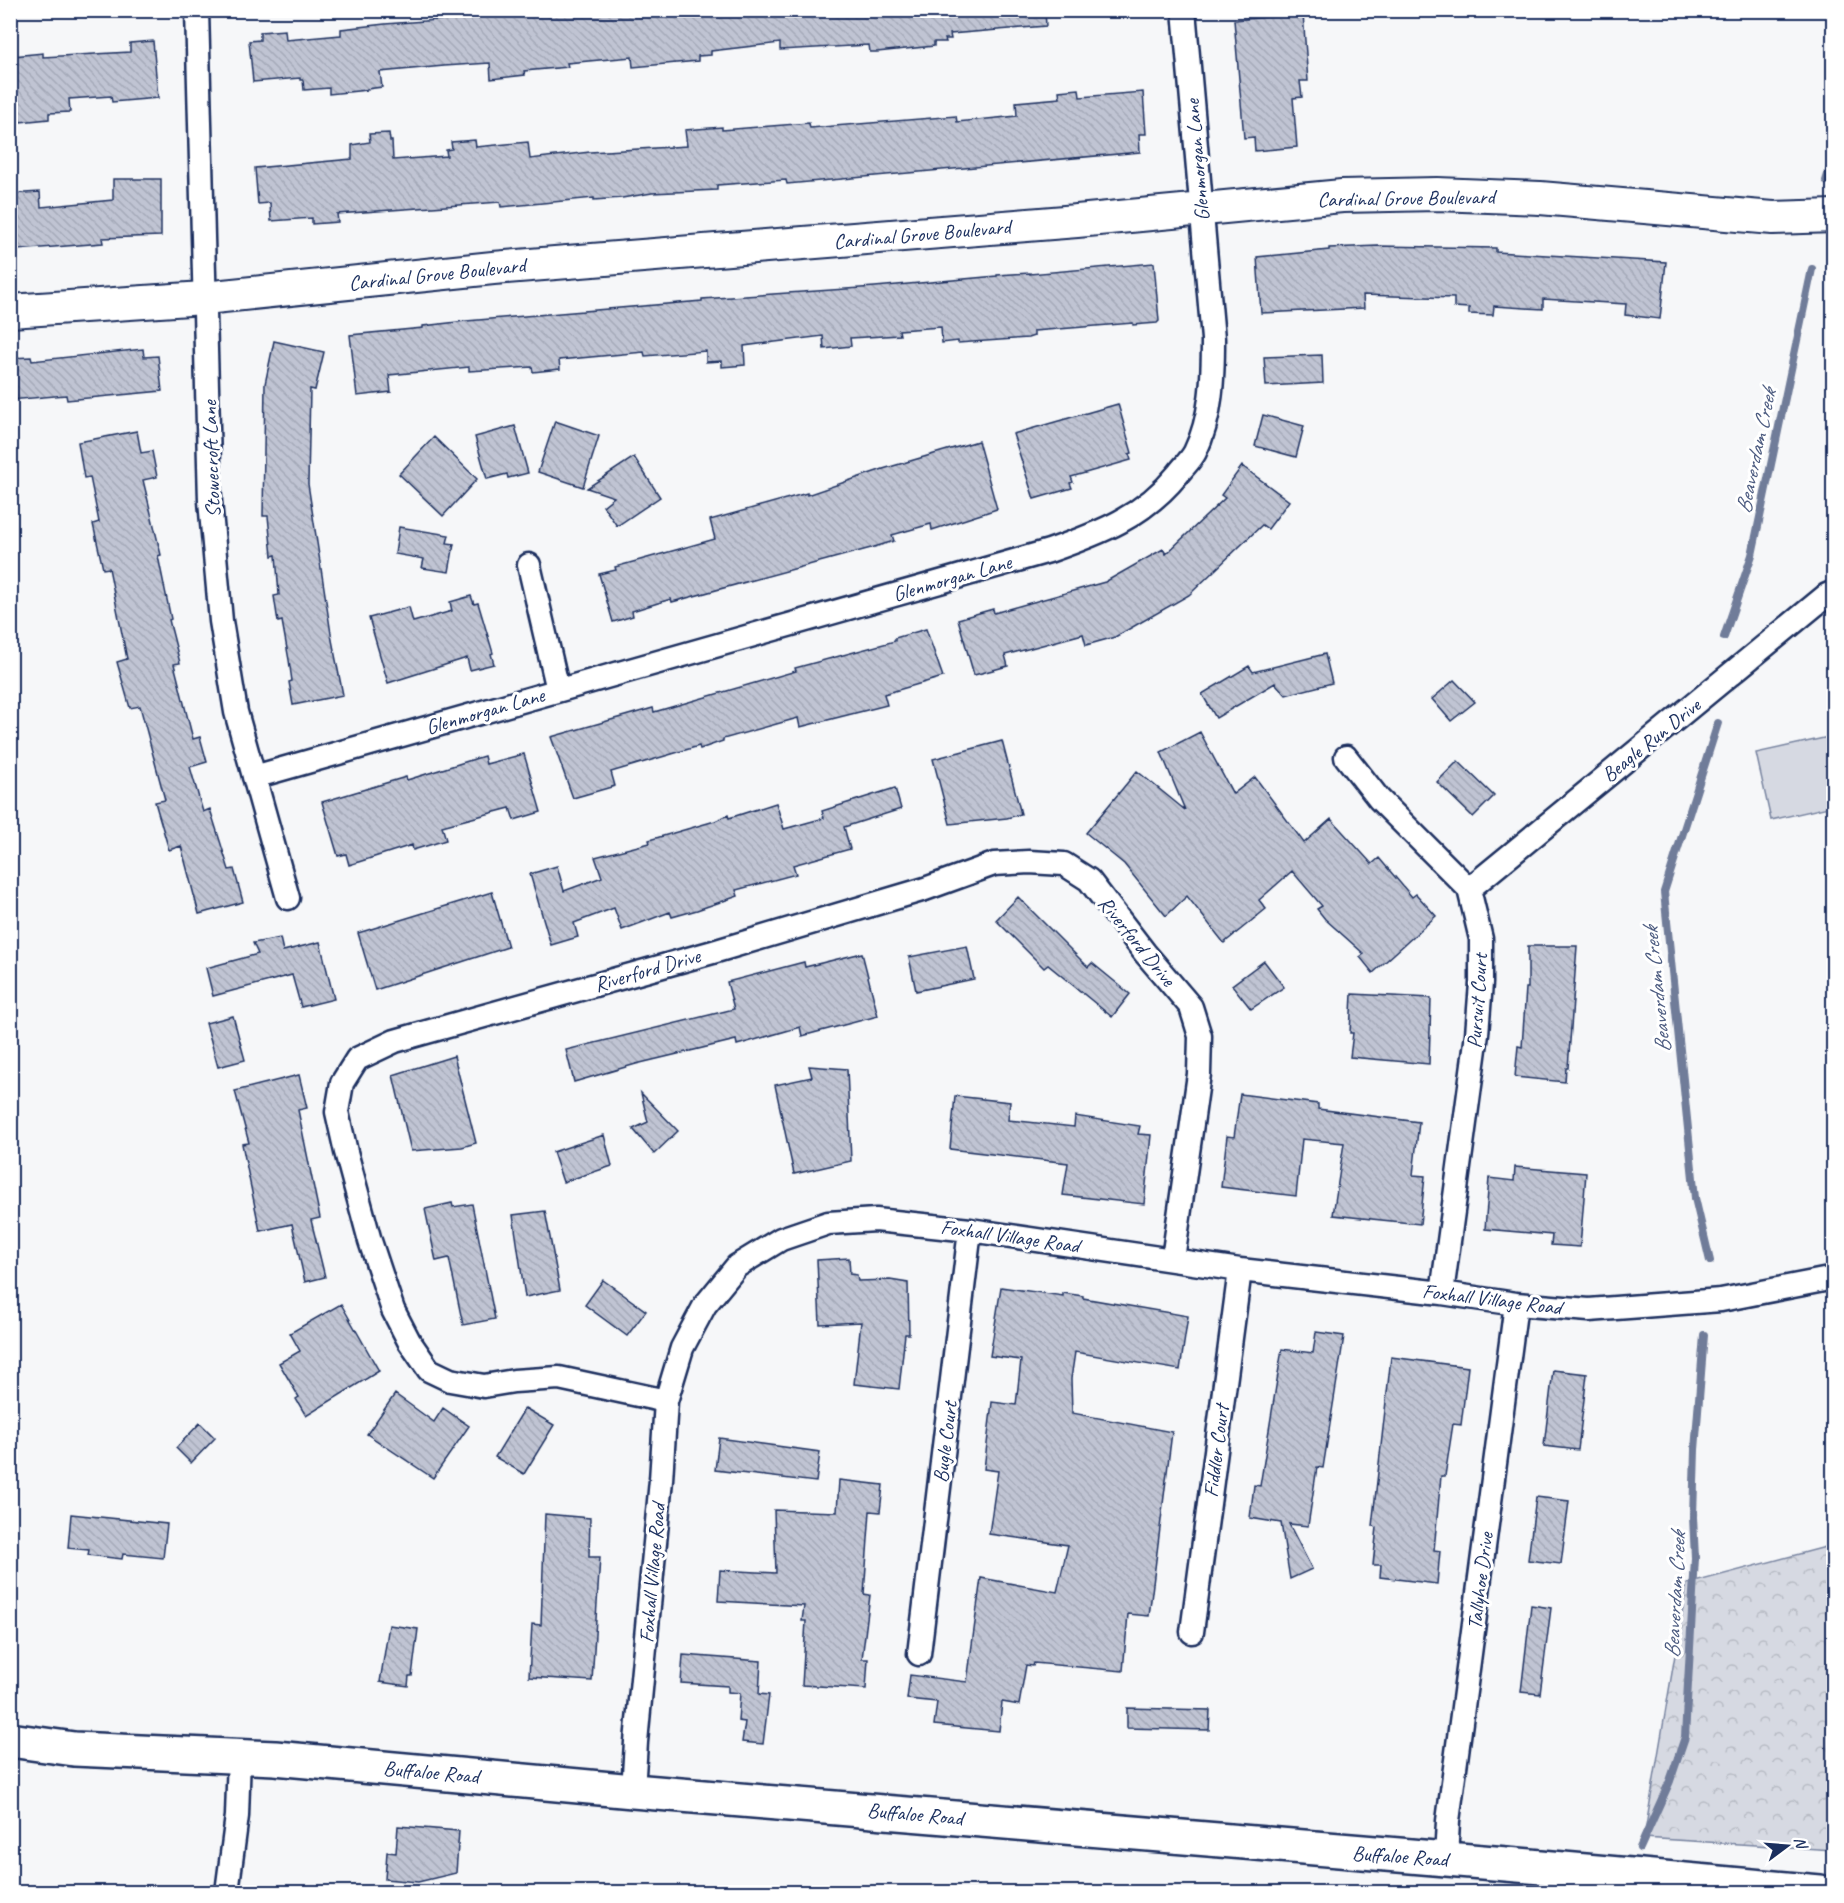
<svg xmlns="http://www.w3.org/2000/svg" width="1844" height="1903" font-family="Caveat,sans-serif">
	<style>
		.forest { fill: url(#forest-crowns); stroke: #7884a0; stroke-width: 1.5 }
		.park { fill: #d6d9e2; stroke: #7884a0; stroke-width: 1.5 }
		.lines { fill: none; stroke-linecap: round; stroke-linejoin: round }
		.stream { stroke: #707c99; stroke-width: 8 }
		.building { fill: url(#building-back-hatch); stroke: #1b2f5e; stroke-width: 1.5 }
		.street-casing { stroke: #1b2f5e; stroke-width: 27 }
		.secondary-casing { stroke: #1b2f5e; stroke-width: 36 }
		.primary-casing { stroke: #1b2f5e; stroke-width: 38 }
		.street { stroke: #fff; stroke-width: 22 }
		.secondary { stroke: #fff; stroke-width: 32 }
		.primary { stroke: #fff; stroke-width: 33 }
		.labels { text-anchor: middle; stroke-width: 6; stroke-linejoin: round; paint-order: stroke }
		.street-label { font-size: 21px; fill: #1b2f5e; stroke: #fff }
		.water-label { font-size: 22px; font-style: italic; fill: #4d5c81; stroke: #fff }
	</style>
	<defs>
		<pattern id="forest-crowns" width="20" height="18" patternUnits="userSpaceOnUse" patternTransform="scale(1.5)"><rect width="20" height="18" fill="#d6d9e2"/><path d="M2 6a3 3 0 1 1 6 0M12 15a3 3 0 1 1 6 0" fill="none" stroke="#b7bbc4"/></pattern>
		<pattern id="building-back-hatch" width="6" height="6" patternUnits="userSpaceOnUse" patternTransform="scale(1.5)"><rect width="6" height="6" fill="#c0c4d3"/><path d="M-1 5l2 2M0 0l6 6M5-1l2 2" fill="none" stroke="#a4a9b8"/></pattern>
	</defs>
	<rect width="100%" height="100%" fill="#f6f7f9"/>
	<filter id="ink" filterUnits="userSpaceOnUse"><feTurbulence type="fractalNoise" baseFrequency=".0167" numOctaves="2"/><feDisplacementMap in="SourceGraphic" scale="12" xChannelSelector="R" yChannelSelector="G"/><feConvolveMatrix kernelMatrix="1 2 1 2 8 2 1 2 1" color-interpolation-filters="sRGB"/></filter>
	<g filter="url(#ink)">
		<!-- forest -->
		<path class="forest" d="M 1833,1545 L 1833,1850 L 1644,1838 L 1687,1584 Z"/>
		<!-- park -->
		<path class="park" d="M 1833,736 L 1833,806 L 1771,820 L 1756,753 Z"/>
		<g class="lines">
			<!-- stream -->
			<path class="stream" d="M 1826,181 L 1834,155
				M 1724,637 L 1752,555 L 1812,269
				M 1710,1261 L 1695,1198 L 1664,892 L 1718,723
				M 1640,1848 L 1670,1781 L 1685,1737 L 1695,1558 L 1693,1517 L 1695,1450 L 1704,1335"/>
		</g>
		<!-- building -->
		<path class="building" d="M 568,10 L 1045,10 L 1046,26 L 950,34 L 951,39 L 945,39 L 946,42 L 934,42 L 934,46 L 877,52 L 870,52 L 869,45 L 780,50 L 780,43 L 711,51 L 711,55 L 698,56 L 698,61 L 633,67 L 632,57 L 567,63 L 568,67 L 524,71 L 525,75 L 491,79 L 490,63 L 444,66 L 380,72 L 382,87 L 367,89 L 367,90 L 329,94 L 329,88 L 304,90 L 303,80 L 300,80 L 300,78 L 253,82 L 249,41 L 260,40 L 260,32 L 285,30 L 286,40 L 341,35 L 341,29 L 385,24 Z
			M 1303,14 L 1308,81 L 1300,81 L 1302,97 L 1293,98 L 1297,147 L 1255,151 L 1254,137 L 1244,138 L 1234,20 Z
			M 153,41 L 158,98 L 112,102 L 111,96 L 69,99 L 70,112 L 49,113 L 49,119 L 10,123 L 10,61 L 14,61 L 13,56 L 43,53 L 43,57 L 130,52 L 130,43 Z
			M 1079,89 L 1080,97 L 1143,92 L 1146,134 L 1139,134 L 1140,152 L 787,184 L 786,180 L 717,185 L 717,190 L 652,193 L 622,198 L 594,200 L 594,198 L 501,207 L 500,202 L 337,214 L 338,222 L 312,224 L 312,218 L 271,221 L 270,203 L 258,204 L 255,168 L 352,159 L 352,145 L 370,142 L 369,134 L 389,133 L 390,141 L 392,141 L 393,160 L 447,156 L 446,150 L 452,149 L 451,142 L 475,140 L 476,147 L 528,142 L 530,159 L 590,152 L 687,146 L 685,130 L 722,127 L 722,130 L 809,123 L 810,128 L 956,116 L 957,122 L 1017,116 L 1016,102 L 1060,98 L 1059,91 Z
			M 113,179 L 161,179 L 161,236 L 102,238 L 103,243 L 17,250 L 17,240 L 10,240 L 10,194 L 40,192 L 41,207 L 113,200 Z
			M 1378,246 L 1496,248 L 1496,252 L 1666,262 L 1660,319 L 1625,315 L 1626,304 L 1543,299 L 1543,309 L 1494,306 L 1493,315 L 1469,314 L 1469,308 L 1454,307 L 1454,298 L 1363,295 L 1364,308 L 1261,313 L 1257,257 L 1329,250 L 1329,248 Z
			M 1154,263 L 1159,321 L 1157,323 L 1133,325 L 1133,323 L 1034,331 L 1034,336 L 1028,338 L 958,343 L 958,341 L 942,343 L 941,327 L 899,330 L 900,335 L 850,338 L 851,346 L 824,349 L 823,336 L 744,346 L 745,365 L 722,367 L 722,361 L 706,362 L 706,351 L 645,356 L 644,352 L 559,360 L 560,369 L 533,372 L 532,367 L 469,371 L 469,367 L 389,375 L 391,392 L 357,396 L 350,335 L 423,328 L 423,326 L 466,321 L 702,301 L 702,299 L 875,287 L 997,276 L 997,275 L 1030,273 L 1030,274 Z
			M 274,341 L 324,352 L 315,390 L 310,389 L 308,484 L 332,640 L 343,695 L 293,705 L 289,682 L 292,681 L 289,660 L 282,621 L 278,622 L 274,596 L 279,595 L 276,555 L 272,556 L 268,516 L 263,516 L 265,384 Z
			M 143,349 L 144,357 L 158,356 L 162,391 L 67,400 L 66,395 L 10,400 L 10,358 L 31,357 L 32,361 Z
			M 1322,355 L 1323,383 L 1266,386 L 1264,357 Z
			M 1118,404 L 1132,453 L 1129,454 L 1131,460 L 1071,477 L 1073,482 L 1070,483 L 1072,488 L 1034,499 L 1013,434 Z
			M 1263,415 L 1304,426 L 1296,457 L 1255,446 Z
			M 555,421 L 599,436 L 583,487 L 538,472 Z
			M 515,426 L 528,473 L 508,478 L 507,474 L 487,479 L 475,437 Z
			M 137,431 L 141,453 L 152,451 L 157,477 L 143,480 L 161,555 L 158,556 L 171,619 L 169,620 L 180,663 L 174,664 L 193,739 L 200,737 L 207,762 L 190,767 L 203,812 L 210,809 L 229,870 L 234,869 L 243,902 L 199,914 L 181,846 L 169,850 L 155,802 L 165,800 L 140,706 L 130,708 L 117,662 L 127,659 L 109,568 L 103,569 L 93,524 L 99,522 L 90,477 L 84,478 L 78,442 Z
			M 434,437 L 477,479 L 443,516 L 399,474 Z
			M 978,441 L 997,509 L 932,530 L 931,524 L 892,535 L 894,541 L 871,548 L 672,602 L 671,599 L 632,611 L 633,616 L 613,622 L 599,574 L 616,570 L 615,567 L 715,539 L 710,520 L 807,493 L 807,495 L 883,469 Z
			M 634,457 L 660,497 L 617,526 L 603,506 L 614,497 L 587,488 Z
			M 1242,466 L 1289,501 L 1268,529 L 1262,525 L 1189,595 L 1115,637 L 1086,645 L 1083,634 L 1005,655 L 1008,666 L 974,675 L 958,619 L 993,609 L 994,613 L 1105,582 L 1163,549 L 1166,554 L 1225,498 L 1221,495 Z
			M 399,527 L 449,535 L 447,543 L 454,544 L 449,572 L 422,568 L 424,559 L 395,554 Z
			M 471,596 L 474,604 L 478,603 L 493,653 L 491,654 L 494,664 L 470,670 L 467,658 L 388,683 L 369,618 L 409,607 L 413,622 L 452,611 L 450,602 Z
			M 926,629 L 943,677 L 884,694 L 887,705 L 800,727 L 798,718 L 723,739 L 723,741 L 700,749 L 699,746 L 611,772 L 615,786 L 573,798 L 551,737 L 653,708 L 654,712 L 796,671 L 795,668 L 895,641 L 895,638 Z
			M 1325,654 L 1332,683 L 1286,695 L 1275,683 L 1216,718 L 1202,694 L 1249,666 L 1253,672 Z
			M 1454,680 L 1475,702 L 1451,721 L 1432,699 Z
			M 1200,732 L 1233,794 L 1255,777 L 1304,843 L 1331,819 L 1372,864 L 1379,858 L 1412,897 L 1416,894 L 1436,916 L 1373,973 L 1360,957 L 1364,954 L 1325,919 L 1317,909 L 1322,906 L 1292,871 L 1259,900 L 1266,909 L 1224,943 L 1187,896 L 1166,916 L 1124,864 L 1086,833 L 1137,771 L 1185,810 L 1161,752 Z
			M 1002,741 L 1021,814 L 1007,818 L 950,824 L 933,759 Z
			M 524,754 L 541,812 L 514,820 L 510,808 L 442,826 L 446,840 L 413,850 L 412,845 L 349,865 L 346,854 L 338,856 L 322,802 L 406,777 L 407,780 L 484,756 L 486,764 Z
			M 1458,761 L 1494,796 L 1473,817 L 1437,782 Z
			M 895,788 L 901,809 L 844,827 L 850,849 L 793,865 L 796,874 L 736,890 L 738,896 L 697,910 L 672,917 L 670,912 L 622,930 L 614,908 L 574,923 L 578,937 L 551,945 L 530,874 L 557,866 L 564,891 L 602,877 L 595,857 L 650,843 L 649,840 L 715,821 L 728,815 L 729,818 L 776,803 L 784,829 L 824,818 L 822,811 Z
			M 492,892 L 508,947 L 375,990 L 358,933 Z
			M 1018,897 L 1088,967 L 1092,963 L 1130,994 L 1112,1017 L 1048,965 L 1044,968 L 996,920 Z
			M 280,938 L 283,951 L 320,942 L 334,999 L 301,1007 L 292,975 L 213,996 L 206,968 L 258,954 L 253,943 Z
			M 967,946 L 974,979 L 916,991 L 909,957 Z
			M 1528,946 L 1577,946 L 1568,1068 L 1566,1068 L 1565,1082 L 1515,1077 L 1518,1046 L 1522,1047 L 1526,988 L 1528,988 Z
			M 862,953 L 878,1016 L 802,1036 L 800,1027 L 737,1045 L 736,1040 L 636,1064 L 574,1082 L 566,1050 L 734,1009 L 727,982 L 804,962 L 805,967 Z
			M 1264,961 L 1284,987 L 1251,1009 L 1232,985 Z
			M 1352,994 L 1431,998 L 1429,1064 L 1350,1057 L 1353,1033 L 1350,1033 Z
			M 233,1016 L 245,1060 L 218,1067 L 206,1023 Z
			M 454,1056 L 476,1143 L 462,1147 L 411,1151 L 393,1075 Z
			M 809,1066 L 847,1069 L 851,1161 L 794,1174 L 775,1085 L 812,1077 Z
			M 299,1075 L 307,1108 L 298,1110 L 320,1218 L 311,1220 L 325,1277 L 305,1282 L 292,1224 L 260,1231 L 242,1144 L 249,1143 L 235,1091 Z
			M 641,1093 L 678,1131 L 654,1154 L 633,1129 L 648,1122 Z
			M 1240,1094 L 1318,1104 L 1318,1109 L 1419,1122 L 1413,1175 L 1425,1176 L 1420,1224 L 1333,1215 L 1344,1143 L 1302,1139 L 1296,1196 L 1221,1187 L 1227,1136 L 1234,1137 Z
			M 955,1096 L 1010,1102 L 1008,1120 L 1074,1127 L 1075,1116 L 1140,1126 L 1138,1134 L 1151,1135 L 1144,1204 L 1063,1195 L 1068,1163 L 950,1149 Z
			M 604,1135 L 612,1166 L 563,1182 L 553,1152 Z
			M 1515,1167 L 1586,1173 L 1580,1247 L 1551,1245 L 1552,1235 L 1485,1229 L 1489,1178 L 1514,1181 Z
			M 452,1203 L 453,1207 L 472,1204 L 495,1319 L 463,1325 L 449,1258 L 436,1261 L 425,1209 Z
			M 545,1211 L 560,1290 L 525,1297 L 513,1215 Z
			M 849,1258 L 850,1274 L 857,1275 L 858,1281 L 890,1280 L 908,1283 L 909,1334 L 905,1334 L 899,1389 L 854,1384 L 861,1322 L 820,1324 L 817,1260 Z
			M 603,1280 L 646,1311 L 627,1336 L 585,1305 Z
			M 1001,1287 L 1063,1296 L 1063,1293 L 1083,1296 L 1083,1298 L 1188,1316 L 1180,1370 L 1075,1352 L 1071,1379 L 1072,1413 L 1172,1432 L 1149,1616 L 1128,1614 L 1123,1671 L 1034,1663 L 1033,1666 L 1026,1665 L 1019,1705 L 1002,1702 L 999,1731 L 934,1725 L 937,1702 L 907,1699 L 910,1675 L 967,1682 L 981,1578 L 1057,1592 L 1068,1545 L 989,1534 L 998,1471 L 984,1469 L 992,1402 L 1016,1405 L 1021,1360 L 990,1356 Z
			M 341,1304 L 379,1371 L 306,1416 L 296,1399 L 299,1397 L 279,1363 L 300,1351 L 290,1333 Z
			M 1316,1332 L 1344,1336 L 1323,1468 L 1317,1467 L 1308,1526 L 1289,1524 L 1312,1569 L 1290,1579 L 1281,1523 L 1250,1518 L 1254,1485 L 1260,1486 L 1282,1349 L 1313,1353 Z
			M 1391,1357 L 1468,1367 L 1461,1425 L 1453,1424 L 1445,1476 L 1441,1476 L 1434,1550 L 1440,1551 L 1437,1584 L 1380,1577 L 1381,1565 L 1373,1565 L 1377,1527 L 1372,1526 Z
			M 1553,1370 L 1587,1374 L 1578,1450 L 1544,1446 Z
			M 395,1394 L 434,1422 L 443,1408 L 469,1426 L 433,1478 L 367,1434 Z
			M 525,1408 L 554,1425 L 524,1474 L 495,1457 Z
			M 200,1423 L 215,1438 L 191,1463 L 176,1448 Z
			M 719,1438 L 820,1452 L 816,1482 L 715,1470 Z
			M 839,1480 L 883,1485 L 880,1512 L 870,1511 L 864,1594 L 870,1595 L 862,1659 L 868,1659 L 866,1689 L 802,1685 L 806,1621 L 802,1621 L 804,1606 L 718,1601 L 720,1570 L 776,1573 L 774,1510 L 837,1512 Z
			M 1536,1497 L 1569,1501 L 1561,1564 L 1528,1560 Z
			M 71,1514 L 167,1524 L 163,1558 L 123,1554 L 122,1559 L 88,1555 L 89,1550 L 68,1548 Z
			M 545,1514 L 590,1518 L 589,1557 L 600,1557 L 592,1681 L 529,1677 L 532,1624 L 541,1625 Z
			M 1531,1605 L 1551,1608 L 1540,1694 L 1521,1692 Z
			M 389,1625 L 418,1629 L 412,1676 L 409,1676 L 408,1686 L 380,1682 Z
			M 683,1655 L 761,1661 L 759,1694 L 769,1695 L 763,1744 L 742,1742 L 745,1722 L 738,1721 L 740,1693 L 728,1692 L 728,1686 L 681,1683 Z
			M 1127,1708 L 1210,1710 L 1209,1730 L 1127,1728 Z
			M 398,1826 L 459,1831 L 456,1873 L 418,1882 L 385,1879 L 387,1852 L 396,1853 Z"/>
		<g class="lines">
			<!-- street casing -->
			<g class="street-casing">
				<path id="street" d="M 197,10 L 210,501 L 221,621 L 236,712 L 288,898
					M 529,565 L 558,690
					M 1346,757 L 1379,799 L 1469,889 L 1481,939 L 1481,983 L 1477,1034 L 1442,1293
					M 254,777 L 1049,551 C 1100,533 1143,517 1178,474 C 1183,467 1191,460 1195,452 C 1212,417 1213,377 1213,339 L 1184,10
					M 1469,889 L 1827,595 L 1834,592
					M 666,1401 L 559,1378 L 514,1381 L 484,1386 L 450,1380 L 429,1370 L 409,1341 L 393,1310 L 370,1241 L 346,1152 L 337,1112 L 342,1083 L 357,1059 L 395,1041 L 416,1035 L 713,952 L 925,889 L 994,864 L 1029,862 L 1064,864 L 1089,880 L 1145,953 L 1191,1007 L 1200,1036 L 1199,1074 L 1173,1259
					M 1192,1632 L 1240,1270
					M 919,1654 L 970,1230
					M 633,1791 L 636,1742 L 661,1480 L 666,1401 L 682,1348 L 705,1305 L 737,1266 L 781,1239 L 828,1223 L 876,1220 L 970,1230 L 1240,1270 L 1442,1293 L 1516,1304 L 1589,1310 L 1721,1300 L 1834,1278
					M 1446,1859 L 1448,1821 L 1516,1304
					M 227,1892 L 237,1816 L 239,1756"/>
			</g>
			<!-- secondary casing -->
			<g class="secondary-casing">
				<path id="secondary" d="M 10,311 L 204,298 L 493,268 L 1077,221 L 1342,196 L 1437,194 L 1540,198 L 1773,218 L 1834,216"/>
			</g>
			<!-- primary casing -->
			<g class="primary-casing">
				<path id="primary" d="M 10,1740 L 74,1749 L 275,1758 L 633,1791 L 1530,1866 L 1820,1892"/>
			</g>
			<!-- street -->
			<use href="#street" class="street"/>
			<!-- secondary -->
			<use href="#secondary" class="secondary"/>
			<!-- primary -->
			<use href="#primary" class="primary"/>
		</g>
	</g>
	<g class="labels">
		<!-- street labels -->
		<g class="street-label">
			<text transform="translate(1197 160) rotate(-95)" y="7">Glenmorgan Lane</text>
			<text transform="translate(1406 198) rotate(-1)" y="7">Cardinal Grove Boulevard</text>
			<text transform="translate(922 234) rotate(-5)" y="7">Cardinal Grove Boulevard</text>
			<text transform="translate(437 274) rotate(-6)" y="7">Cardinal Grove Boulevard</text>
			<text transform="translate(211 459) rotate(-92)" y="7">Stowecroft Lane</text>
			<text transform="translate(952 578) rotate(-16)" y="7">Glenmorgan Lane</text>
			<text transform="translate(485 711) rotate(-16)" y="7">Glenmorgan Lane</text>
			<text transform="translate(1651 740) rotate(-39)" y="7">Beagle Run Drive</text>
			<text transform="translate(1137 941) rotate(51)" y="7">Riverford Drive</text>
			<text transform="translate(647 970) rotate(-16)" y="7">Riverford Drive</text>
			<text transform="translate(1477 1001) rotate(-86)" y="7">Pursuit Court</text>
			<text transform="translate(1010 1236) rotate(8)" y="7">Foxhall Village Road</text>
			<text transform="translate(1492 1299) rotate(7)" y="7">Foxhall Village Road</text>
			<text transform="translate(945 1442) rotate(-83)" y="7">Bugle Court</text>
			<text transform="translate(1216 1451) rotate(-83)" y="7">Fiddler Court</text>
			<text transform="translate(652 1573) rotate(-85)" y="7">Foxhall Village Road</text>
			<text transform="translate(1480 1581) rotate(-83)" y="7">Tallyhoe Drive</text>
			<text transform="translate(431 1772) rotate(5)" y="7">Buffaloe Road</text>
			<text transform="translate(915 1814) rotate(5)" y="7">Buffaloe Road</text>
			<text transform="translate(1400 1856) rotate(4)" y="7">Buffaloe Road</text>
		</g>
		<!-- water labels -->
		<g class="water-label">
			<text transform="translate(1755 451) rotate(-78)" y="8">Beaverdam Creek</text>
			<text transform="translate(1656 990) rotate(-96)" y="8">Beaverdam Creek</text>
			<text transform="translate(1674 1595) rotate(-87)" y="8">Beaverdam Creek</text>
		</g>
	</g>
	<!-- margin -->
	<rect width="1844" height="1903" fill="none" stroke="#fff" stroke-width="36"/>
	<rect x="18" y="18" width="1808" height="1867" fill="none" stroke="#1b2f5e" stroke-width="2" filter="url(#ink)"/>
	<!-- north arrow -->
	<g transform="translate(1787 1846) rotate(74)" stroke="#ffffff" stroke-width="4.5" paint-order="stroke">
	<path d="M0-4.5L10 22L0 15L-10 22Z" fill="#1b2f5e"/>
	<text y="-9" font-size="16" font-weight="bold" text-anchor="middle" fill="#1b2f5e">N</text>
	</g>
</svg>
